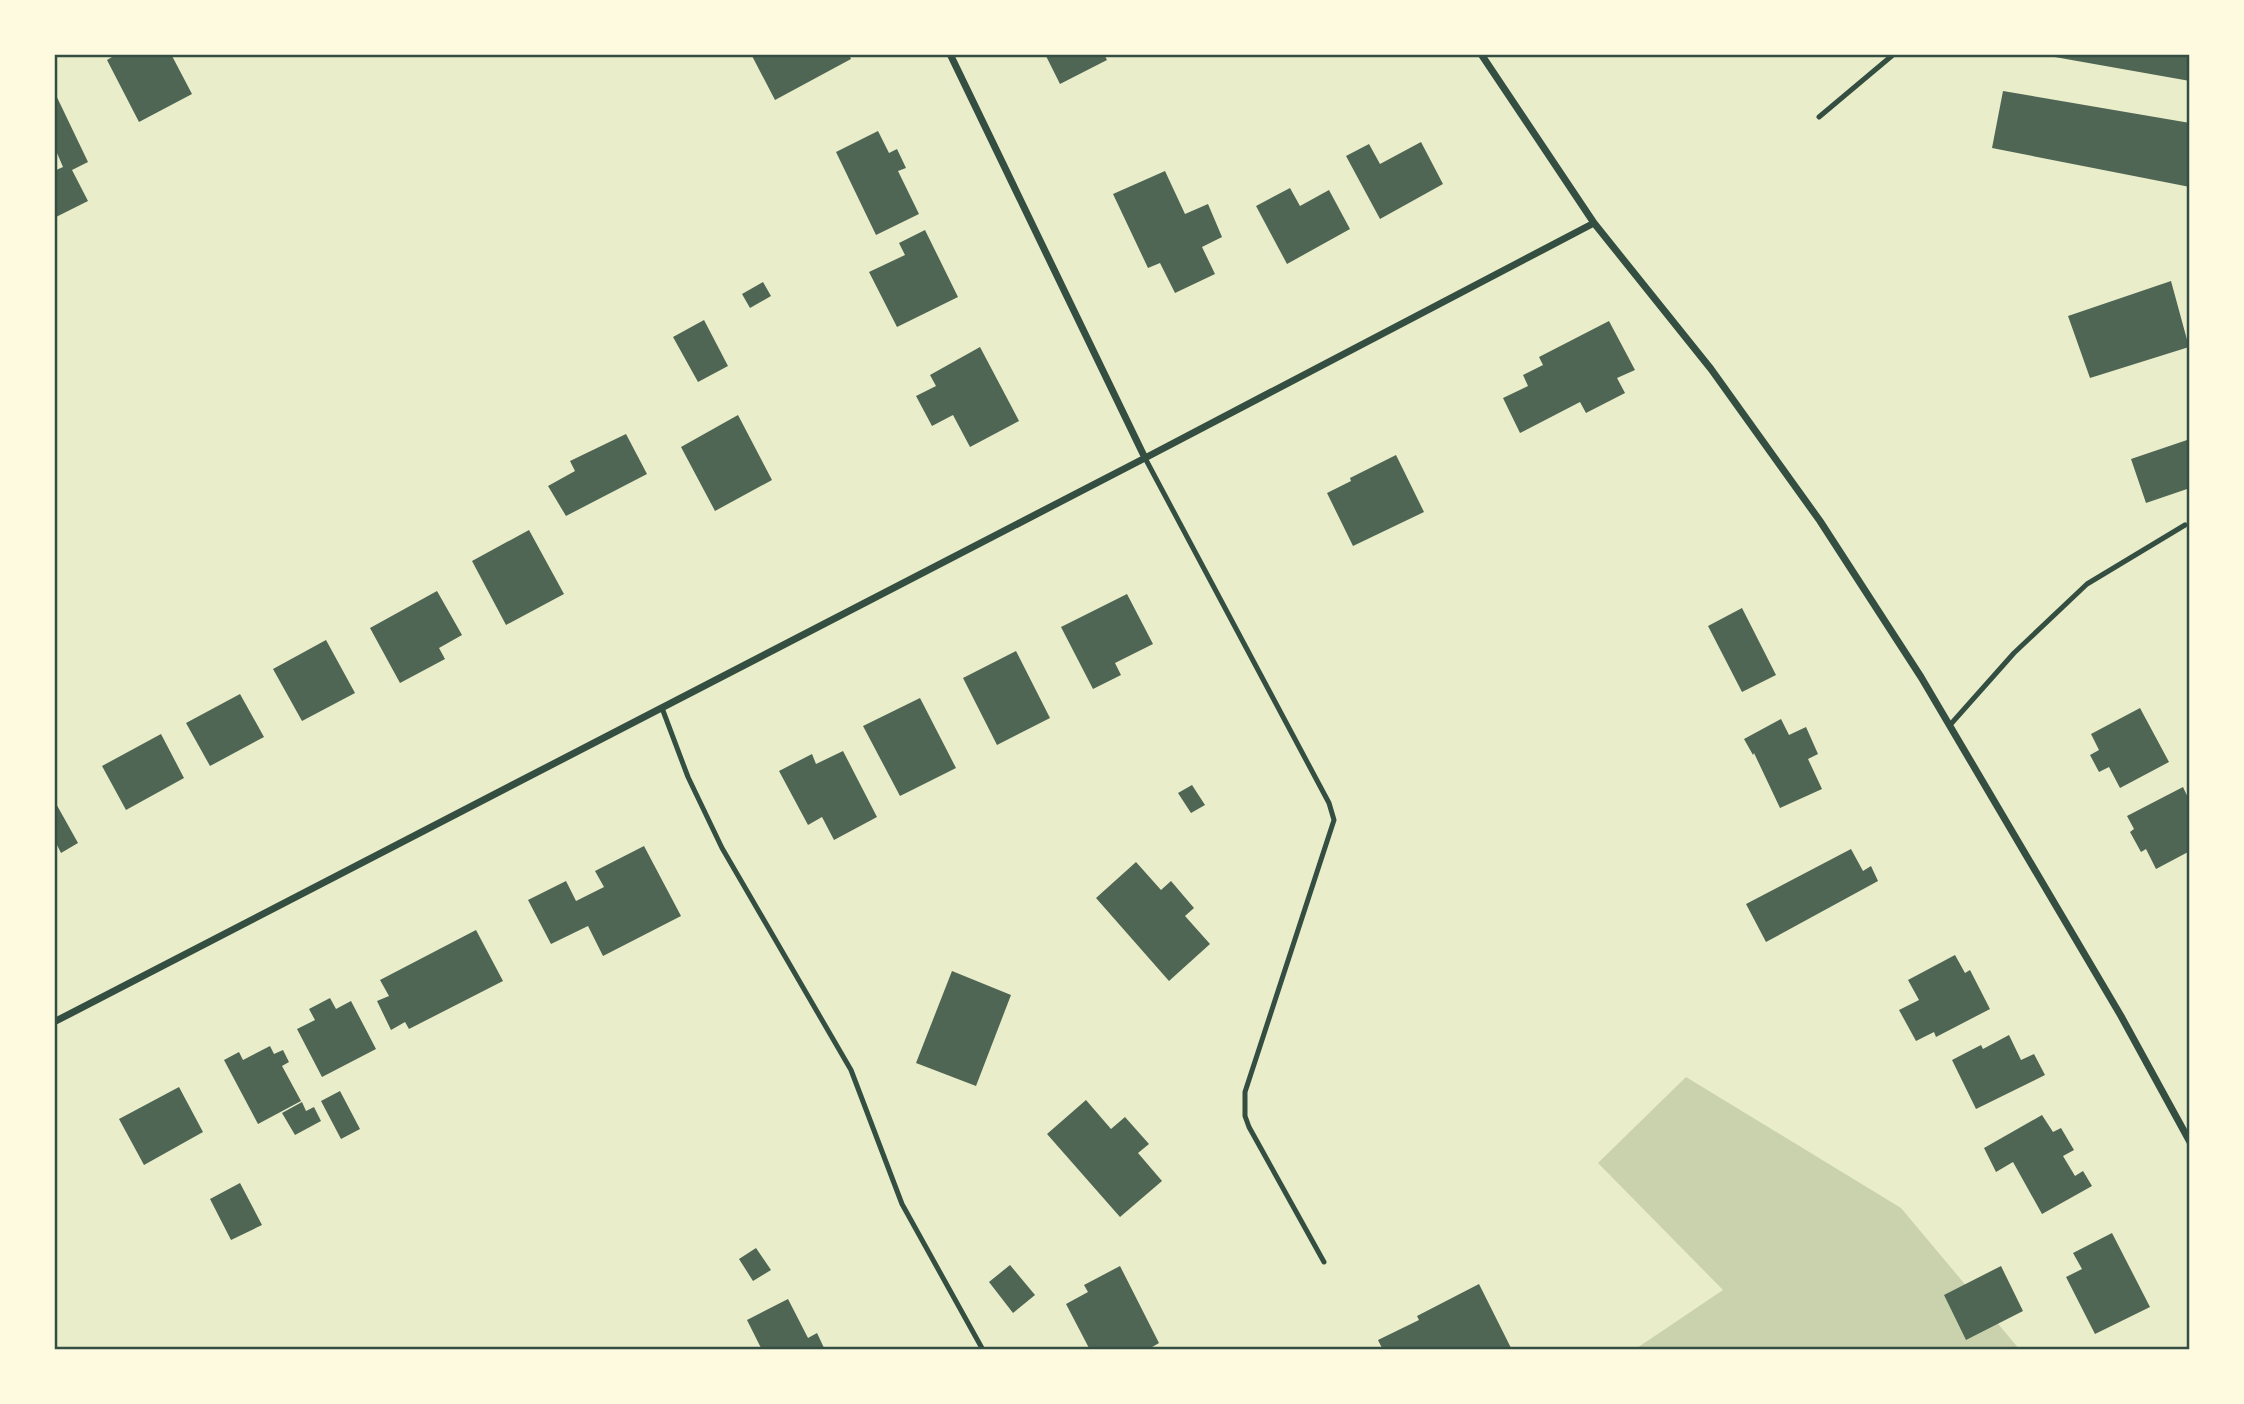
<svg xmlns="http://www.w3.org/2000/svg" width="2244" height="1404" font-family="'PT Sans',sans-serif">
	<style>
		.green { fill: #cad2ad }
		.building { fill: #4f6655 }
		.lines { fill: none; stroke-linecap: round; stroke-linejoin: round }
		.service { stroke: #344e41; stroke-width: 5 }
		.minor { stroke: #344e41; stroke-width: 7 }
		.neatline { fill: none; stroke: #344e41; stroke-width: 2.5 }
	</style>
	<rect width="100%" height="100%" fill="#e9edc9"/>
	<!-- green -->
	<path class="green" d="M 1686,1077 L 1901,1208 L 2020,1350 L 1634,1350 L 1723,1290 L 1598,1163 Z"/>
	<!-- building -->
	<path class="building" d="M 117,54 L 171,54 L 192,94 L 139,122 L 107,60 Z
		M 751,54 L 849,54 L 851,59 L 775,100 Z
		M 1045,54 L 1104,54 L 1107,60 L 1060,84 Z
		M 2049,54 L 2190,54 L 2190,81 L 2049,56 Z
		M 54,91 L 88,162 L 72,170 L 88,201 L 54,218 L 54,171 L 63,167 L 57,153 L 54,155 Z
		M 2003,91 L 2190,123 L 2190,187 L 1992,148 Z
		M 878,131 L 889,153 L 897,149 L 906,168 L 898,171 L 919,214 L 876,235 L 836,152 Z
		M 1421,142 L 1443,184 L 1380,219 L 1346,156 L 1369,144 L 1380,164 Z
		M 1165,171 L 1185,214 L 1208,204 L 1222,237 L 1202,247 L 1215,274 L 1175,293 L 1160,263 L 1148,268 L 1113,194 Z
		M 1290,188 L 1300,206 L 1329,190 L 1350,229 L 1287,264 L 1256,206 Z
		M 925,230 L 958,297 L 897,327 L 869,272 L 905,255 L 899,243 Z
		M 2171,281 L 2189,347 L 2090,378 L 2068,316 Z
		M 763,282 L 771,296 L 750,308 L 742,294 Z
		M 704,320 L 728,366 L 698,382 L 673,337 Z
		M 1609,321 L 1635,370 L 1617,378 L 1625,393 L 1586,413 L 1580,402 L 1520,433 L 1503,398 L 1528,386 L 1523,375 L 1543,365 L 1539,357 Z
		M 980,347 L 1019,421 L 970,447 L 953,415 L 932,426 L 916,396 L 936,386 L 930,375 Z
		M 738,415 L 772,480 L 715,511 L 681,447 Z
		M 626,434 L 647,474 L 566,516 L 548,486 L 575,471 L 570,461 Z
		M 2190,439 L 2190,488 L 2146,503 L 2131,459 Z
		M 1396,455 L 1424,512 L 1353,546 L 1327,493 L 1351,481 L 1350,478 Z
		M 529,530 L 564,594 L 506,625 L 472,561 Z
		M 437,591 L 462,635 L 439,648 L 445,659 L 400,683 L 370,628 Z
		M 1127,594 L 1153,644 L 1115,663 L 1121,675 L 1093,689 L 1061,627 Z
		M 1742,608 L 1776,675 L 1742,692 L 1708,626 Z
		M 326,640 L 355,693 L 302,721 L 273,669 Z
		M 1016,651 L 1050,718 L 997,745 L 963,678 Z
		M 240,694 L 264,737 L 210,766 L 186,723 Z
		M 920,698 L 956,768 L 900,796 L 863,726 Z
		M 2140,708 L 2169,762 L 2120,788 L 2109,767 L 2099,772 L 2090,755 L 2099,750 L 2091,734 Z
		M 1781,719 L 1789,735 L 1806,727 L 1818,754 L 1808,759 L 1822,789 L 1780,808 L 1754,753 L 1753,755 L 1744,739 Z
		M 161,734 L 184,778 L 126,810 L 102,766 Z
		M 843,751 L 877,817 L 834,840 L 822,817 L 808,825 L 779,771 L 812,754 L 816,764 Z
		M 1192,785 L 1205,805 L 1191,813 L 1178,793 Z
		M 2183,787 L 2190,802 L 2190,851 L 2156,869 L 2146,849 L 2141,852 L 2130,832 L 2134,829 L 2127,816 Z
		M 54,800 L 78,843 L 61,853 L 57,845 L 54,847 Z
		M 644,846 L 681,916 L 603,956 L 588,926 L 551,944 L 528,900 L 566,881 L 576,901 L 604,887 L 595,871 Z
		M 1851,849 L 1863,871 L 1871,866 L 1878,881 L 1766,942 L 1746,904 Z
		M 1136,862 L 1161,890 L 1171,881 L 1194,908 L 1185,916 L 1210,944 L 1169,981 L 1096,898 Z
		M 476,930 L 503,981 L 409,1029 L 405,1022 L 391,1030 L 377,1001 L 389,996 L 380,980 Z
		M 1955,955 L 1965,973 L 1970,970 L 1990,1009 L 1936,1037 L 1934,1032 L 1916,1041 L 1899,1010 L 1919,1000 L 1908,980 Z
		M 952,971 L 1011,995 L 976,1086 L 916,1063 Z
		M 330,998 L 336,1009 L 351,1001 L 376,1049 L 322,1077 L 297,1029 L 315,1020 L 309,1009 Z
		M 2009,1035 L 2021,1060 L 2034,1054 L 2045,1075 L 1976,1109 L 1952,1060 L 1981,1045 L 1983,1049 Z
		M 270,1046 L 274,1054 L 283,1050 L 289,1062 L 282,1066 L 301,1101 L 258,1124 L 224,1060 L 239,1052 L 243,1060 Z
		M 179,1087 L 203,1132 L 144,1165 L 119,1119 Z
		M 340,1091 L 360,1129 L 341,1139 L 321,1101 Z
		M 1086,1100 L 1111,1129 L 1125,1117 L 1149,1144 L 1138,1153 L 1162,1181 L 1120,1217 L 1047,1134 Z
		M 302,1102 L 306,1111 L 314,1107 L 321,1121 L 295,1135 L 282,1113 Z
		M 2042,1115 L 2053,1132 L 2061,1128 L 2074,1150 L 2063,1156 L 2075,1176 L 2083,1171 L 2092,1186 L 2042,1214 L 2013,1162 L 1996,1172 L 1984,1148 Z
		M 240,1183 L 262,1225 L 231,1240 L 210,1199 Z
		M 2112,1233 L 2150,1307 L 2095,1334 L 2066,1277 L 2082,1269 L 2073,1253 Z
		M 756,1248 L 771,1270 L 753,1281 L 739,1259 Z
		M 1010,1265 L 1035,1295 L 1013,1313 L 989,1282 Z
		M 1120,1266 L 1159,1343 L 1147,1350 L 1090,1350 L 1066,1304 L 1088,1292 L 1084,1285 Z
		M 2001,1266 L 2023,1311 L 1966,1340 L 1944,1295 Z
		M 1479,1284 L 1512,1350 L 1383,1350 L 1378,1340 L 1419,1320 L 1417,1316 Z
		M 788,1299 L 808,1338 L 817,1333 L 825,1350 L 762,1350 L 747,1320 Z"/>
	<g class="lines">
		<!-- service -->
		<path class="service" d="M 1819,117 L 1894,54
			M 1145,458 L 1329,803 L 1334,820 L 1245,1092 L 1245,1116 L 1249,1127 L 1324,1262
			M 662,708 L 688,777 L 722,848 L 851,1070 L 902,1204 L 983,1350
			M 1950,725 L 2014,653 L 2087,584 L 2185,525"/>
		<!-- minor -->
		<path class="minor" d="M 950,54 L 1145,458
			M 1481,54 L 1594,223 L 1711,369 L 1820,521 L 1921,677 L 2121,1016 L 2190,1142
			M 54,1022 L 1145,458 L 1594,223"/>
	</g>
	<!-- border -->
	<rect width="2244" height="1404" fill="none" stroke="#fefae0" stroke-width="112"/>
	<rect x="56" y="56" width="2132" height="1292" class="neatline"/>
</svg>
